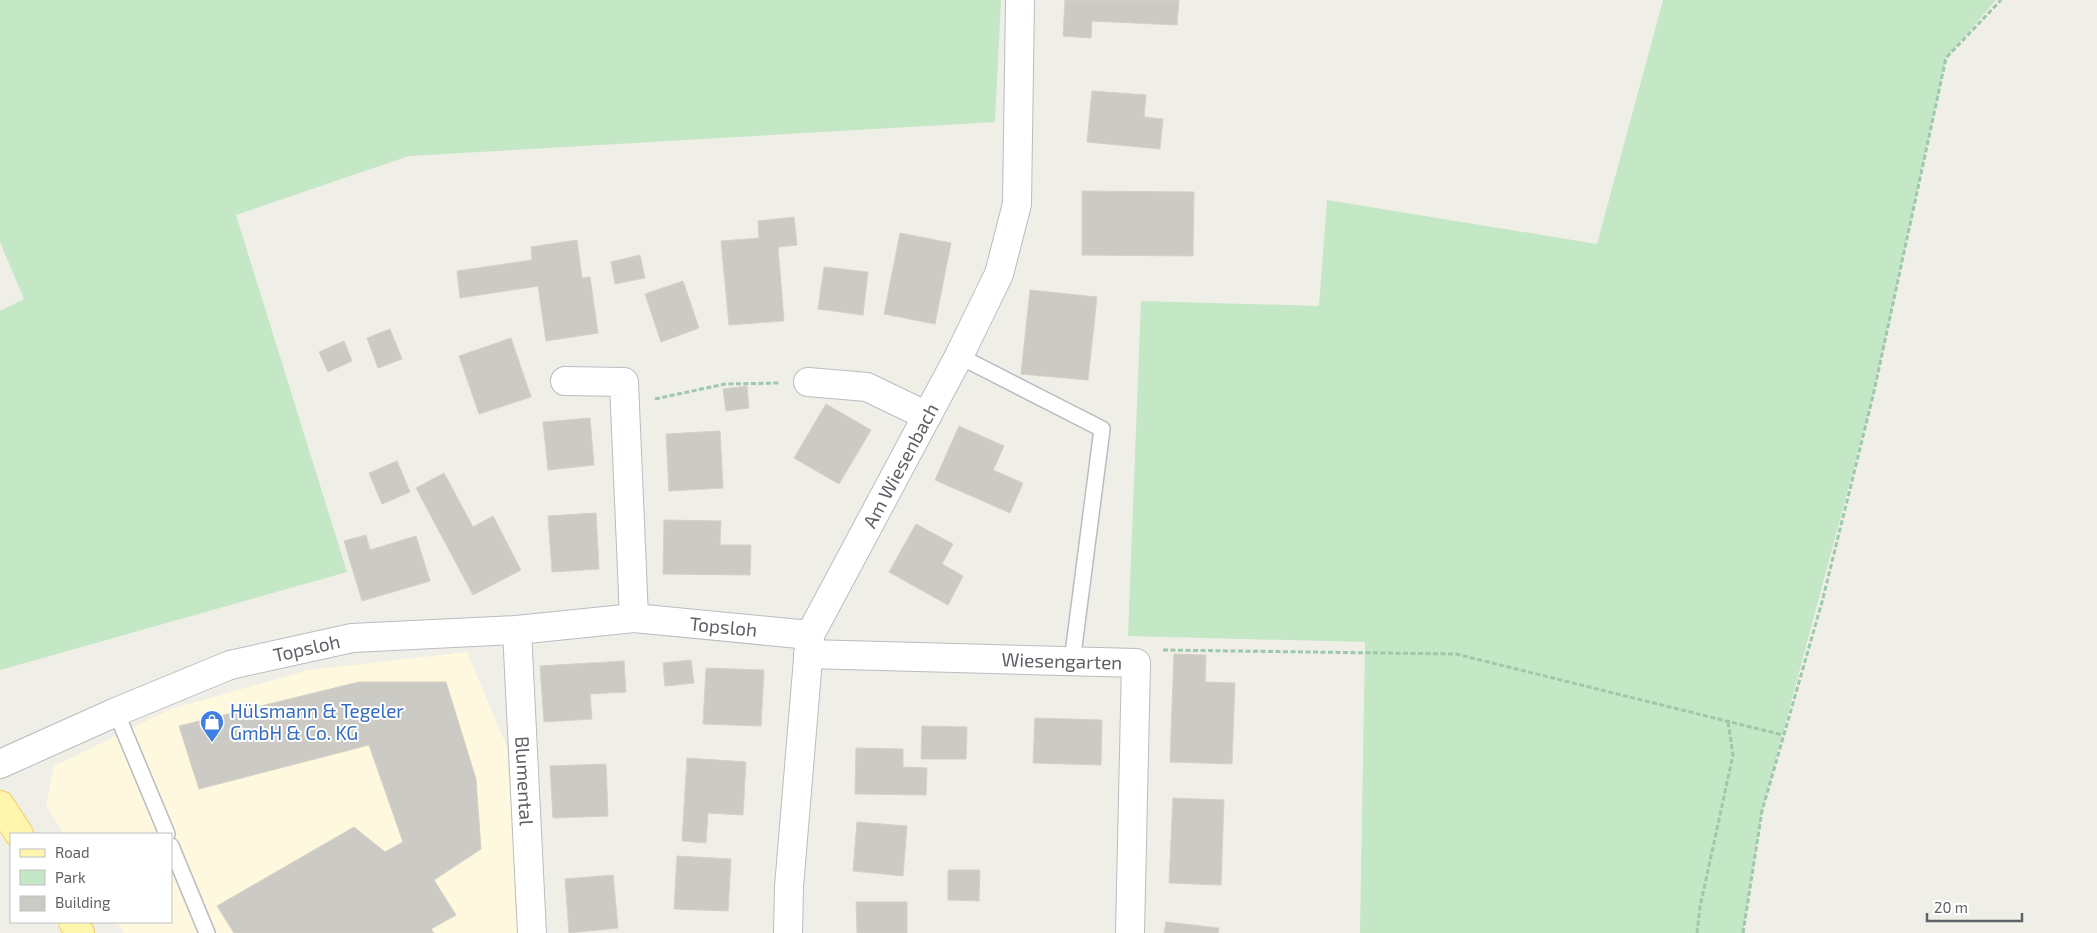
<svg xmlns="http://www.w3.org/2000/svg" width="2097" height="933" font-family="'Exo 2',sans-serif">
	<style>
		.commercial { fill: #fef8de }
		.green { fill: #c4e7c5 }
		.building { fill: #cccac4; stroke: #d5d1c5 }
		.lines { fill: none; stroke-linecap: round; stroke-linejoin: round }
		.service-casing { stroke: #b9bcc0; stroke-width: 18 }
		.minor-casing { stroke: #b9bcc0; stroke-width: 30 }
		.primary-casing { stroke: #f1cf5f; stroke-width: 30 }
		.path { stroke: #9dc8ab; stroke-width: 3; stroke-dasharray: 5 2.5; stroke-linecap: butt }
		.service { stroke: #fff; stroke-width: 15 }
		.minor { stroke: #fff; stroke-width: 28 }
		.primary { stroke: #fff5ad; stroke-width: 28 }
		.labels { text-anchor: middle; stroke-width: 4; stroke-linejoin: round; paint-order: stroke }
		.street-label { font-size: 19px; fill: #5e6267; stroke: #fff }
		.shop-label { font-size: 19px; fill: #366cbe; stroke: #fff; text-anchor: start }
	</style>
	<rect width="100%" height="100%" fill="#f0efe7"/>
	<!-- commercial -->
	<path class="commercial" d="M 467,652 L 507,747 L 519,933 L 124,933 L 117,922 L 171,922 L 171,834 L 64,834 L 46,805 L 54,766 L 171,709 L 309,670 Z"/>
	<!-- green -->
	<path class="green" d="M 0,0 L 1001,0 L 995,122 L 409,156 L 236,215 L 347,572 L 0,670 L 0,311 L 24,299 L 0,242 Z
		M 1663,0 L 1996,0 L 1946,58 L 1873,396 L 1762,811 L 1743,933 L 1360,933 L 1365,642 L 1128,636 L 1141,301 L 1319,306 L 1327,200 L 1597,244 Z"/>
	<!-- building -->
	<path class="building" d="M 1065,0 L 1179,0 L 1177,25 L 1092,21 L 1091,38 L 1063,36 Z
		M 1092,91 L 1146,95 L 1144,117 L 1163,119 L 1160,149 L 1087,142 Z
		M 1082,191 L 1194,192 L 1193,256 L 1082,255 Z
		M 794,217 L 797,245 L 778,247 L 784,321 L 729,325 L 721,241 L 759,238 L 758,221 Z
		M 900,233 L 951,243 L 935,324 L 884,314 Z
		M 577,240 L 582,278 L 590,277 L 598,333 L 546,341 L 538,286 L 460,298 L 457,271 L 532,260 L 531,247 Z
		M 640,255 L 645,278 L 615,284 L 611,262 Z
		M 824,267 L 868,272 L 863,315 L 818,309 Z
		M 683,281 L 699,328 L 661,342 L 645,294 Z
		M 1030,290 L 1097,297 L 1088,380 L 1021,374 Z
		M 390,329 L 402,359 L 378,368 L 367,338 Z
		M 511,338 L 531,397 L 479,414 L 459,356 Z
		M 344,341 L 352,361 L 328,372 L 319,352 Z
		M 747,386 L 749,408 L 726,411 L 723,389 Z
		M 826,404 L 871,430 L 839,484 L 794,458 Z
		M 590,418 L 594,465 L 548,470 L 543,422 Z
		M 959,426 L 1004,446 L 993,470 L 1023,483 L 1010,513 L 935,480 Z
		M 720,431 L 723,488 L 669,491 L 666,434 Z
		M 397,461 L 410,492 L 382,504 L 369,473 Z
		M 444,473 L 473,527 L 493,516 L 521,570 L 473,595 L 416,488 Z
		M 596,513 L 599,569 L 552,572 L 548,516 Z
		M 664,520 L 721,521 L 720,545 L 751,545 L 750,575 L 663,574 Z
		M 916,524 L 953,544 L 942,564 L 963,576 L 948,605 L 889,572 Z
		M 366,535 L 370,550 L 416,536 L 430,581 L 362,601 L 344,541 Z
		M 1174,654 L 1206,655 L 1205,682 L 1235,683 L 1232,764 L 1170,762 Z
		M 691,660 L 694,683 L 665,686 L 663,663 Z
		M 624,661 L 626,692 L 590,694 L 592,719 L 544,722 L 540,666 Z
		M 706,668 L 764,670 L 761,726 L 703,724 Z
		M 359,682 L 446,682 L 476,779 L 481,849 L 434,880 L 456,915 L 431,929 L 434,933 L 234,933 L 217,906 L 354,827 L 385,852 L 403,842 L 369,745 L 199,789 L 179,726 Z
		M 1035,718 L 1102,720 L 1101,765 L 1033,763 Z
		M 922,726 L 967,727 L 966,759 L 921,759 Z
		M 856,748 L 903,749 L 903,767 L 927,768 L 926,795 L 855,794 Z
		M 687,758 L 746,762 L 743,815 L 708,813 L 706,843 L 682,841 Z
		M 606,764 L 608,816 L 553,818 L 550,766 Z
		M 1173,798 L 1224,800 L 1221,885 L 1169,883 Z
		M 857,822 L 907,826 L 903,876 L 853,871 Z
		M 677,856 L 731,859 L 728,911 L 674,909 Z
		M 948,870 L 980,870 L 979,901 L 948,900 Z
		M 613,875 L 618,928 L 569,933 L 565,879 Z
		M 856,902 L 907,902 L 907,933 L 857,933 Z
		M 1166,922 L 1219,928 L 1218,933 L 1164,933 Z"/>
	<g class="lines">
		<!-- service casing -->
		<g class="service-casing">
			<path id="service" d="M 959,356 L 1102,429 L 1072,662
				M 116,712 L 167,834
				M 171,846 L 207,933"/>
		</g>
		<!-- minor casing -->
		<g class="minor-casing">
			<g id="minor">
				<path d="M 565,381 L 624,382 L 634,618"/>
				<path d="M 808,382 L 867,387 L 927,416"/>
				<path id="s1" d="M 517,630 L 532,933"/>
				<path id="s2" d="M 808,654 L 1136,663 L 1130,933"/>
				<path id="s3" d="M 0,764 L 116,712 L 230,665 L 352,638 L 517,630 L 634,618 L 810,635"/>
				<path id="s4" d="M 788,933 L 789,887 L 810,635 L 959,356 L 999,274 L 1017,204 L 1020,0"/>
			</g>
		</g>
		<!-- primary casing -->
		<g class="primary-casing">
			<path id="primary" d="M 0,805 L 19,834
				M 73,922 L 80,933"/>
		</g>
		<!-- path -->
		<path class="path" d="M 655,399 L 725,384 L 780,383
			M 1163,650 L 1456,654 L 1783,735
			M 1697,933 L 1700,907 L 1733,755 L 1728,721
			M 1743,933 L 1762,811 L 1822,602 L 1873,396 L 1946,58 L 2001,0"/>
		<!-- service -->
		<use href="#service" class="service"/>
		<!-- minor -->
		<use href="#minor" class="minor"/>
		<!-- primary -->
		<use href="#primary" class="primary"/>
	</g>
	<!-- icons -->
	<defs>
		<g id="shop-pin" transform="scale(1.25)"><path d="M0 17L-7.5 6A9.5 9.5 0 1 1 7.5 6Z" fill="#3f7fe0" stroke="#fff"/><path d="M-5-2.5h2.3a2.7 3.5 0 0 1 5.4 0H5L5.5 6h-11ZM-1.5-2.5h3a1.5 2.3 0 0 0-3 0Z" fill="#fff"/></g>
	</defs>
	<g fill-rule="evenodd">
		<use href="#shop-pin" x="212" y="722"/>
	</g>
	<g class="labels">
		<!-- street labels -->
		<g class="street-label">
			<text dy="7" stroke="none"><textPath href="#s4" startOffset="491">Am Wiesenbach</textPath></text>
			<text dy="7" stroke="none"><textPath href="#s3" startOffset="748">Topsloh</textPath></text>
			<text dy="7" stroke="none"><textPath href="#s3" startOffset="329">Topsloh</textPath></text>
			<text dy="7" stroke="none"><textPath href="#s2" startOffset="254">Wiesengarten</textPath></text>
			<text dy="7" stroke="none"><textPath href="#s1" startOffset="151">Blumental</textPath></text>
		</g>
		<!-- shop labels -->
		<g class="shop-label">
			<text x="230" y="718">Hülsmann &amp; Tegeler<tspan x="230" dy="22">GmbH &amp; Co. KG</tspan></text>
		</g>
	</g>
	<!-- legend -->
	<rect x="10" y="833" width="162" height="90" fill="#ffffff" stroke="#bfc0c2"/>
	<rect x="20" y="849" width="25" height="8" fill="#fff5ad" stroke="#bfc0c2"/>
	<text x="55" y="858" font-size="15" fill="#5e6267">Road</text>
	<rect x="20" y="870" width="25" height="15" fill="#c4e7c5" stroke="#bfc0c2"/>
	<text x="55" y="883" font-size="15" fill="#5e6267">Park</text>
	<rect x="20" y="896" width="25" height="15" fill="#cccac4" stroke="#bfc0c2"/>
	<text x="55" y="908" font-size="15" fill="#5e6267">Building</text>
	<!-- scale -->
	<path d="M1927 913v8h95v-8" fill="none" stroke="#5e6267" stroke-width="2.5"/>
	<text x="1934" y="913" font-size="15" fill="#5e6267" stroke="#ffffff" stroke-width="4" paint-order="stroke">20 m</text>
</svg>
